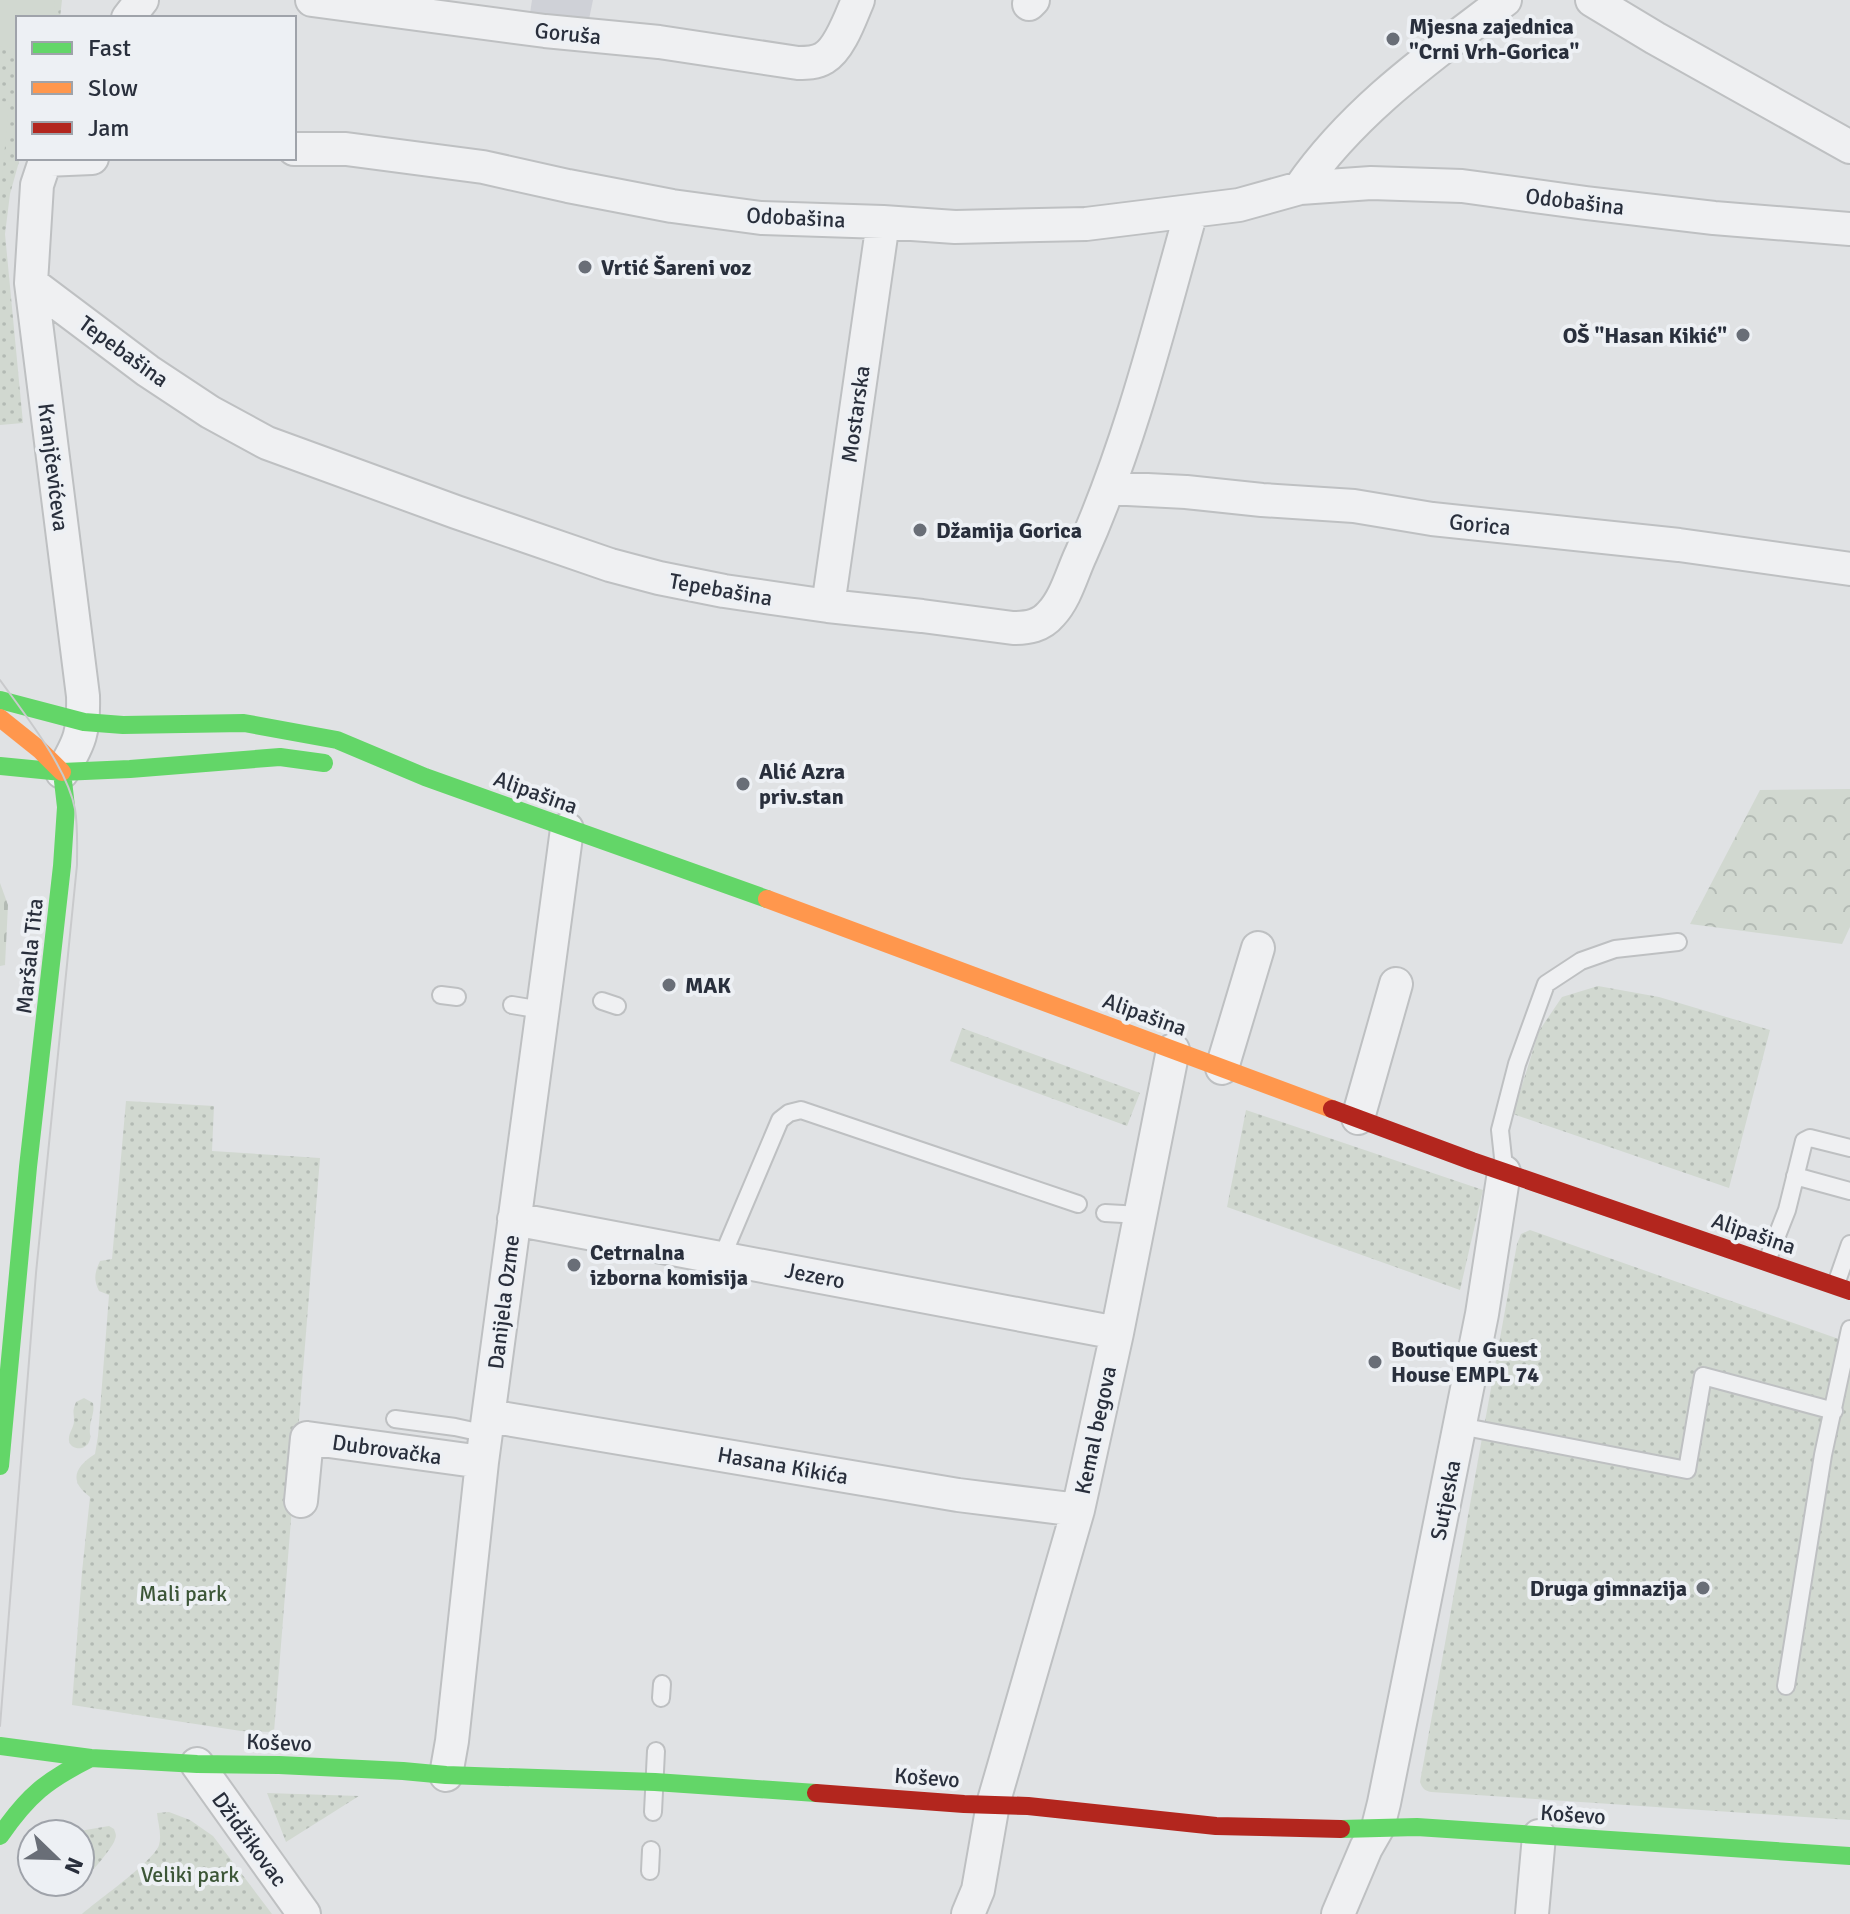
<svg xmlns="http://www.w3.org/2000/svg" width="1850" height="1914" font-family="Signika,sans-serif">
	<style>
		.built { fill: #cfd1d7 }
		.grass { fill: url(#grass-dots) }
		.forest { fill: url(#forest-crowns) }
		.cemetery { fill: url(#cemetery-stones) }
		.garden { fill: #d1d8d0 }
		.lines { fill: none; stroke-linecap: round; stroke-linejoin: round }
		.lane-casing { stroke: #bec0c2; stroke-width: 20 }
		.street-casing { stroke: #bec0c2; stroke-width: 36 }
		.lane { stroke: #eff0f2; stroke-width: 16 }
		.street { stroke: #eff0f2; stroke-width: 32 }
		.fast { stroke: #63d668; stroke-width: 18 }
		.slow { stroke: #ff974d; stroke-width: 18 }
		.jam { stroke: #b3261e; stroke-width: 18 }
		.tram { stroke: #c9cacc; stroke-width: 2 }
		.poi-dot { fill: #696e77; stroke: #edf0f4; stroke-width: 3 }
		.labels { text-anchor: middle; stroke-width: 8; stroke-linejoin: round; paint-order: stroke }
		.poi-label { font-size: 22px; font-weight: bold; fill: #292f3c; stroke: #edf0f4; text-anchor: start }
		.street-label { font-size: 22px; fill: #292f3c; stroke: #edf0f4 }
		.park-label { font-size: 22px; fill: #3c5637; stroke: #edf0f4 }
	</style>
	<defs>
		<pattern id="grass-dots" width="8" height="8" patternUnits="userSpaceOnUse" patternTransform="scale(2)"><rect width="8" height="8" fill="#d1d8d0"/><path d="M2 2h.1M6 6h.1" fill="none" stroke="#b3bab4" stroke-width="1.8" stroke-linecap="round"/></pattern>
		<pattern id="forest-crowns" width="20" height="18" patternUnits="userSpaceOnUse" patternTransform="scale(2)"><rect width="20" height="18" fill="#d1d8d0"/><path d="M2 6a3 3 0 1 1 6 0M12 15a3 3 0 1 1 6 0" fill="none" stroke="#b3bab4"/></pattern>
		<pattern id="cemetery-stones" width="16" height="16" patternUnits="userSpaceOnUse" patternTransform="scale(2)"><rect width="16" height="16" fill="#d1d8d0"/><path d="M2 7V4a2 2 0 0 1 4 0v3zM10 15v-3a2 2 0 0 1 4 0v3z" fill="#b3bab4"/></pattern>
	</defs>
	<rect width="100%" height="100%" fill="#e0e2e4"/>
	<!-- built -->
	<path class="built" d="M 532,0 L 593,0 L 587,29 L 529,20 Z"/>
	<!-- grass -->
	<path class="grass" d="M 0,0 L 62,0 L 60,18 L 18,18 L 18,158 L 20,158 L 10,194 L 5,234 L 23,423 L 0,425 Z
		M 1598,986 L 1659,997 L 1770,1030 L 1729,1188 L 1513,1114 L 1539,1031 L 1562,997 Z
		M 962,1028 L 1140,1093 L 1127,1126 L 950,1061 Z
		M 126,1101 L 214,1106 L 212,1151 L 320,1158 L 274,1732 L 241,1731 L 72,1705 L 82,1572 L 90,1497 C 68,1481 75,1467 95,1454 L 98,1436 L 109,1295 L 99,1291 C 93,1279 95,1272 100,1261 L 112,1259 Z
		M 1246,1110 L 1483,1190 L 1460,1290 L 1227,1207 Z
		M 1530,1230 L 1850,1343 L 1850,1820 L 1431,1792 C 1425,1791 1422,1788 1420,1782 L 1517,1244 L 1521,1234 Z
		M 84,1398 L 93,1403 C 95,1414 90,1419 90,1429 C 89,1435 92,1436 89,1442 C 85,1451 71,1450 69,1441 C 68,1433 74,1428 74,1421 C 74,1412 72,1412 76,1402 Z
		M 267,1793 L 359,1796 L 286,1842 Z
		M 169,1812 L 190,1820 L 213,1836 L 272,1914 L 82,1914 C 97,1901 155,1860 159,1845 C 162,1835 158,1823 157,1813 Z
		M 109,1826 L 114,1829 C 116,1835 117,1835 114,1842 C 109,1852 79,1890 67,1889 C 61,1889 60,1886 57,1882 L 80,1882 L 80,1834 L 62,1834 Z"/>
	<!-- forest -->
	<path class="forest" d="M 1850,789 L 1850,927 L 1842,944 L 1690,924 L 1760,790 Z"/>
	<!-- cemetery -->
	<path class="cemetery" d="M 0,883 L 8,905 L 5,965 L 0,966 Z"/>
	<!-- garden -->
	<path class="garden" d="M 0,0 L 55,0 L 54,18 L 18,18 L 18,48 L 0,46 Z
		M 0,101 L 9,102 L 2,179 L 0,179 Z"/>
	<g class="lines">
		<!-- lane casing -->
		<g class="lane-casing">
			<path id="lane" d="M 441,995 L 457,997
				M 602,1001 L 617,1006
				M 512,1005 L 542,1010
				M 1504,1167 L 1500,1130 L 1517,1064 L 1546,984 L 1581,961 L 1615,949 L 1678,942
				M 1795,1176 L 1850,1191
				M 1105,1213 L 1141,1215
				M 722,1257 L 780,1120 L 789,1113 L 801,1110 L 1078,1204
				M 1767,1261 L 1787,1210 L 1804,1141 L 1810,1138 L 1850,1148
				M 1836,1284 L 1850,1244
				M 395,1419 L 455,1427 L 487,1434
				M 1460,1426 L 1687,1470 L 1703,1376 L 1834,1411
				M 1786,1686 L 1823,1455 L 1850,1329
				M 661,1698 L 662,1684
				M 653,1812 L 656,1751
				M 650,1871 L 651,1850"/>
		</g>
		<!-- street casing -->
		<g class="street-casing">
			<path id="street" d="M 312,0 L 545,31 L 659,42 L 798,63 C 806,63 816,63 824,58 C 840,49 851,16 858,0
				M 1592,0 L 1655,38 L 1850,147
				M 1029,4 L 1033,0
				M 128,18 L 142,0
				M 294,149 L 346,149 L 483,167 L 568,186 L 672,206 L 761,218 L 883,222 L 955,227 L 1086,224 L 1239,205 L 1300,188 L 1371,183 L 1462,186 L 1586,203 L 1714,218 L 1850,229
				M 46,158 L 37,185 L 31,283 L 83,696 C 84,732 80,742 62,772
				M 45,160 L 92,158
				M 1300,188 C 1354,110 1430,57 1505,0
				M 31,283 L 148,371 L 210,412 L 267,443 L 456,512 L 610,565 L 659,578 L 724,591 L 828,606 L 922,616 L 1013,628 C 1028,628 1041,626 1051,614 C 1066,598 1072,573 1081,554 C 1130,445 1159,327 1191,212
				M 1108,488 L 1186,492 L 1262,500 L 1354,506 L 1432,519 L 1679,545 L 1850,569
				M 828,606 L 883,222
				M 1222,1068 L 1258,948
				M 1358,1118 L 1396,984
				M 514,1219 L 1117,1333
				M 489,1416 L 958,1495 L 1078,1510
				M 301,1501 L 307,1438 L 482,1462
				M 197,1764 L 304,1914
				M 446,1775 L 452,1741 L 482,1462 L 567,829
				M 968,1914 L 978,1890 L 993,1804 L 1078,1510 L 1117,1333 L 1173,1050
				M 1338,1914 L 1366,1848 L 1378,1827 L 1384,1803 L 1482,1314 L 1504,1172
				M 1532,1914 L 1539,1836"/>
		</g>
		<!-- lane -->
		<use href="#lane" class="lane"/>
		<!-- street -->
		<use href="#street" class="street"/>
		<!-- fast -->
		<path class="fast" d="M 0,700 L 84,722 L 123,725 L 244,723 L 337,740 L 425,777 L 767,899
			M 0,766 L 62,772 L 130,769 L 280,757 L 324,763
			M 0,1466 L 28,1167 L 62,866 L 66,807 L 62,772
			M 0,1746 L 91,1758 L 197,1764 L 279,1765 L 403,1771 L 446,1775 L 655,1782 L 816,1793
			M 1341,1829 L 1417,1827 L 1850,1856
			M 0,1836 C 28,1795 47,1780 91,1758"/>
		<!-- slow -->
		<path class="slow" d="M 0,718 L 40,750 L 62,772
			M 767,899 L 1332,1109"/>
		<!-- jam -->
		<path class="jam" d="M 1332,1109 L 1472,1161 L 1850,1291
			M 816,1793 L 964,1804 L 1028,1806 L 1216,1826 L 1341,1829"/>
		<!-- tram -->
		<path class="tram" d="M 0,680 C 25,715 67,767 75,809 C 78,827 77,846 77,865 L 36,1273 L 0,1726"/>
	</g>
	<!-- markers -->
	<g class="poi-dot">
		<circle cx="1393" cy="39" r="8"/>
		<circle cx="585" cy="267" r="8"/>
		<circle cx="1743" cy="335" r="8"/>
		<circle cx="920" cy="530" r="8"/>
		<circle cx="743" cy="784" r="8"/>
		<circle cx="669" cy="985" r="8"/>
		<circle cx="574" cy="1265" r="8"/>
		<circle cx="1375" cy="1362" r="8"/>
		<circle cx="1703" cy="1588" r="8"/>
	</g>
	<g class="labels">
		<!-- poi labels -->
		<g class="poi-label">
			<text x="1409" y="34">Mjesna zajednica<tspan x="1409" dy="25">"Crni Vrh-Gorica"</tspan></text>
			<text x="601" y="275">Vrtić Šareni voz</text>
			<text x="1727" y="343" text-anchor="end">OŠ "Hasan Kikić"</text>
			<text x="936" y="538">Džamija Gorica</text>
			<text x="759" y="779">Alić Azra<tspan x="759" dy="25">priv.stan</tspan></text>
			<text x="685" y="993">MAK</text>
			<text x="590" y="1260">Cetrnalna<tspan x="590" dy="25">izborna komisija</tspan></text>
			<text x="1391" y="1357">Boutique Guest<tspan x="1391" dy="25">House EMPL 74</tspan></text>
			<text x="1687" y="1596" text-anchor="end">Druga gimnazija</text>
		</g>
		<!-- street labels -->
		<g class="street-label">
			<text transform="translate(568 33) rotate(6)" y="8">Goruša</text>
			<text transform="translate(1575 201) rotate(7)" y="8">Odobašina</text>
			<text transform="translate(796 217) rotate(3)" y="8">Odobašina</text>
			<text transform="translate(124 351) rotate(36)" y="8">Tepebašina</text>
			<text transform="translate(855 414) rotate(-82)" y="8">Mostarska</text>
			<text transform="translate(54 467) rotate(83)" y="8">Kranjčevićeva</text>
			<text transform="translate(1480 524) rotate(6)" y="8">Gorica</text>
			<text transform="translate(721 589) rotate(10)" y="8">Tepebašina</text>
			<text transform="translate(536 792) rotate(20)" y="8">Alipašina</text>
			<text transform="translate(29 956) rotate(-84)" y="8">Maršala Tita</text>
			<text transform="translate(1145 1014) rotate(20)" y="8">Alipašina</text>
			<text transform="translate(1754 1233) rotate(19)" y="8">Alipašina</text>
			<text transform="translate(815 1275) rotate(11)" y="8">Jezero</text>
			<text transform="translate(503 1302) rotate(-83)" y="8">Danijela Ozme</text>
			<text transform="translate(1095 1430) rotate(-78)" y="8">Kemal begova</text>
			<text transform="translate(387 1449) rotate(8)" y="8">Dubrovačka</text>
			<text transform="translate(783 1465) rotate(10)" y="8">Hasana Kikića</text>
			<text transform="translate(1445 1500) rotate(-79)" y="8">Sutjeska</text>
			<text transform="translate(279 1742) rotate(2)" y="8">Koševo</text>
			<text transform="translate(927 1777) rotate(4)" y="8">Koševo</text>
			<text transform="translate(1573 1814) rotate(4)" y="8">Koševo</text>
			<text transform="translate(250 1839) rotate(54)" y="8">Džidžikovac</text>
		</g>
		<!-- park labels -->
		<g class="park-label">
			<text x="183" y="1601">Mali park</text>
			<text x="190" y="1882">Veliki park</text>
		</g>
	</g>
	<!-- legend -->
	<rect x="16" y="16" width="280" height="144" fill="#edf0f4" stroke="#9fa3aa" stroke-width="2"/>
	<rect x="32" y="42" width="40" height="12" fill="#63d668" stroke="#9fa3aa" stroke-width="2"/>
	<text x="88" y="56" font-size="24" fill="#292f3c">Fast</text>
	<rect x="32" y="82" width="40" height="12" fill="#ff974d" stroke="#9fa3aa" stroke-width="2"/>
	<text x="88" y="96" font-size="24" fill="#292f3c">Slow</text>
	<rect x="32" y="122" width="40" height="12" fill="#b3261e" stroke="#9fa3aa" stroke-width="2"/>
	<text x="88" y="136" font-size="24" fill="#292f3c">Jam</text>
	<!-- north arrow -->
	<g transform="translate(56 1858) rotate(113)"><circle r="38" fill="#edf0f4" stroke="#9fa3aa" stroke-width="2"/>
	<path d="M0-6L14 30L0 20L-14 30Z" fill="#696e77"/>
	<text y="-12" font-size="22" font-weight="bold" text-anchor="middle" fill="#292f3c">N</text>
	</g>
</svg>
